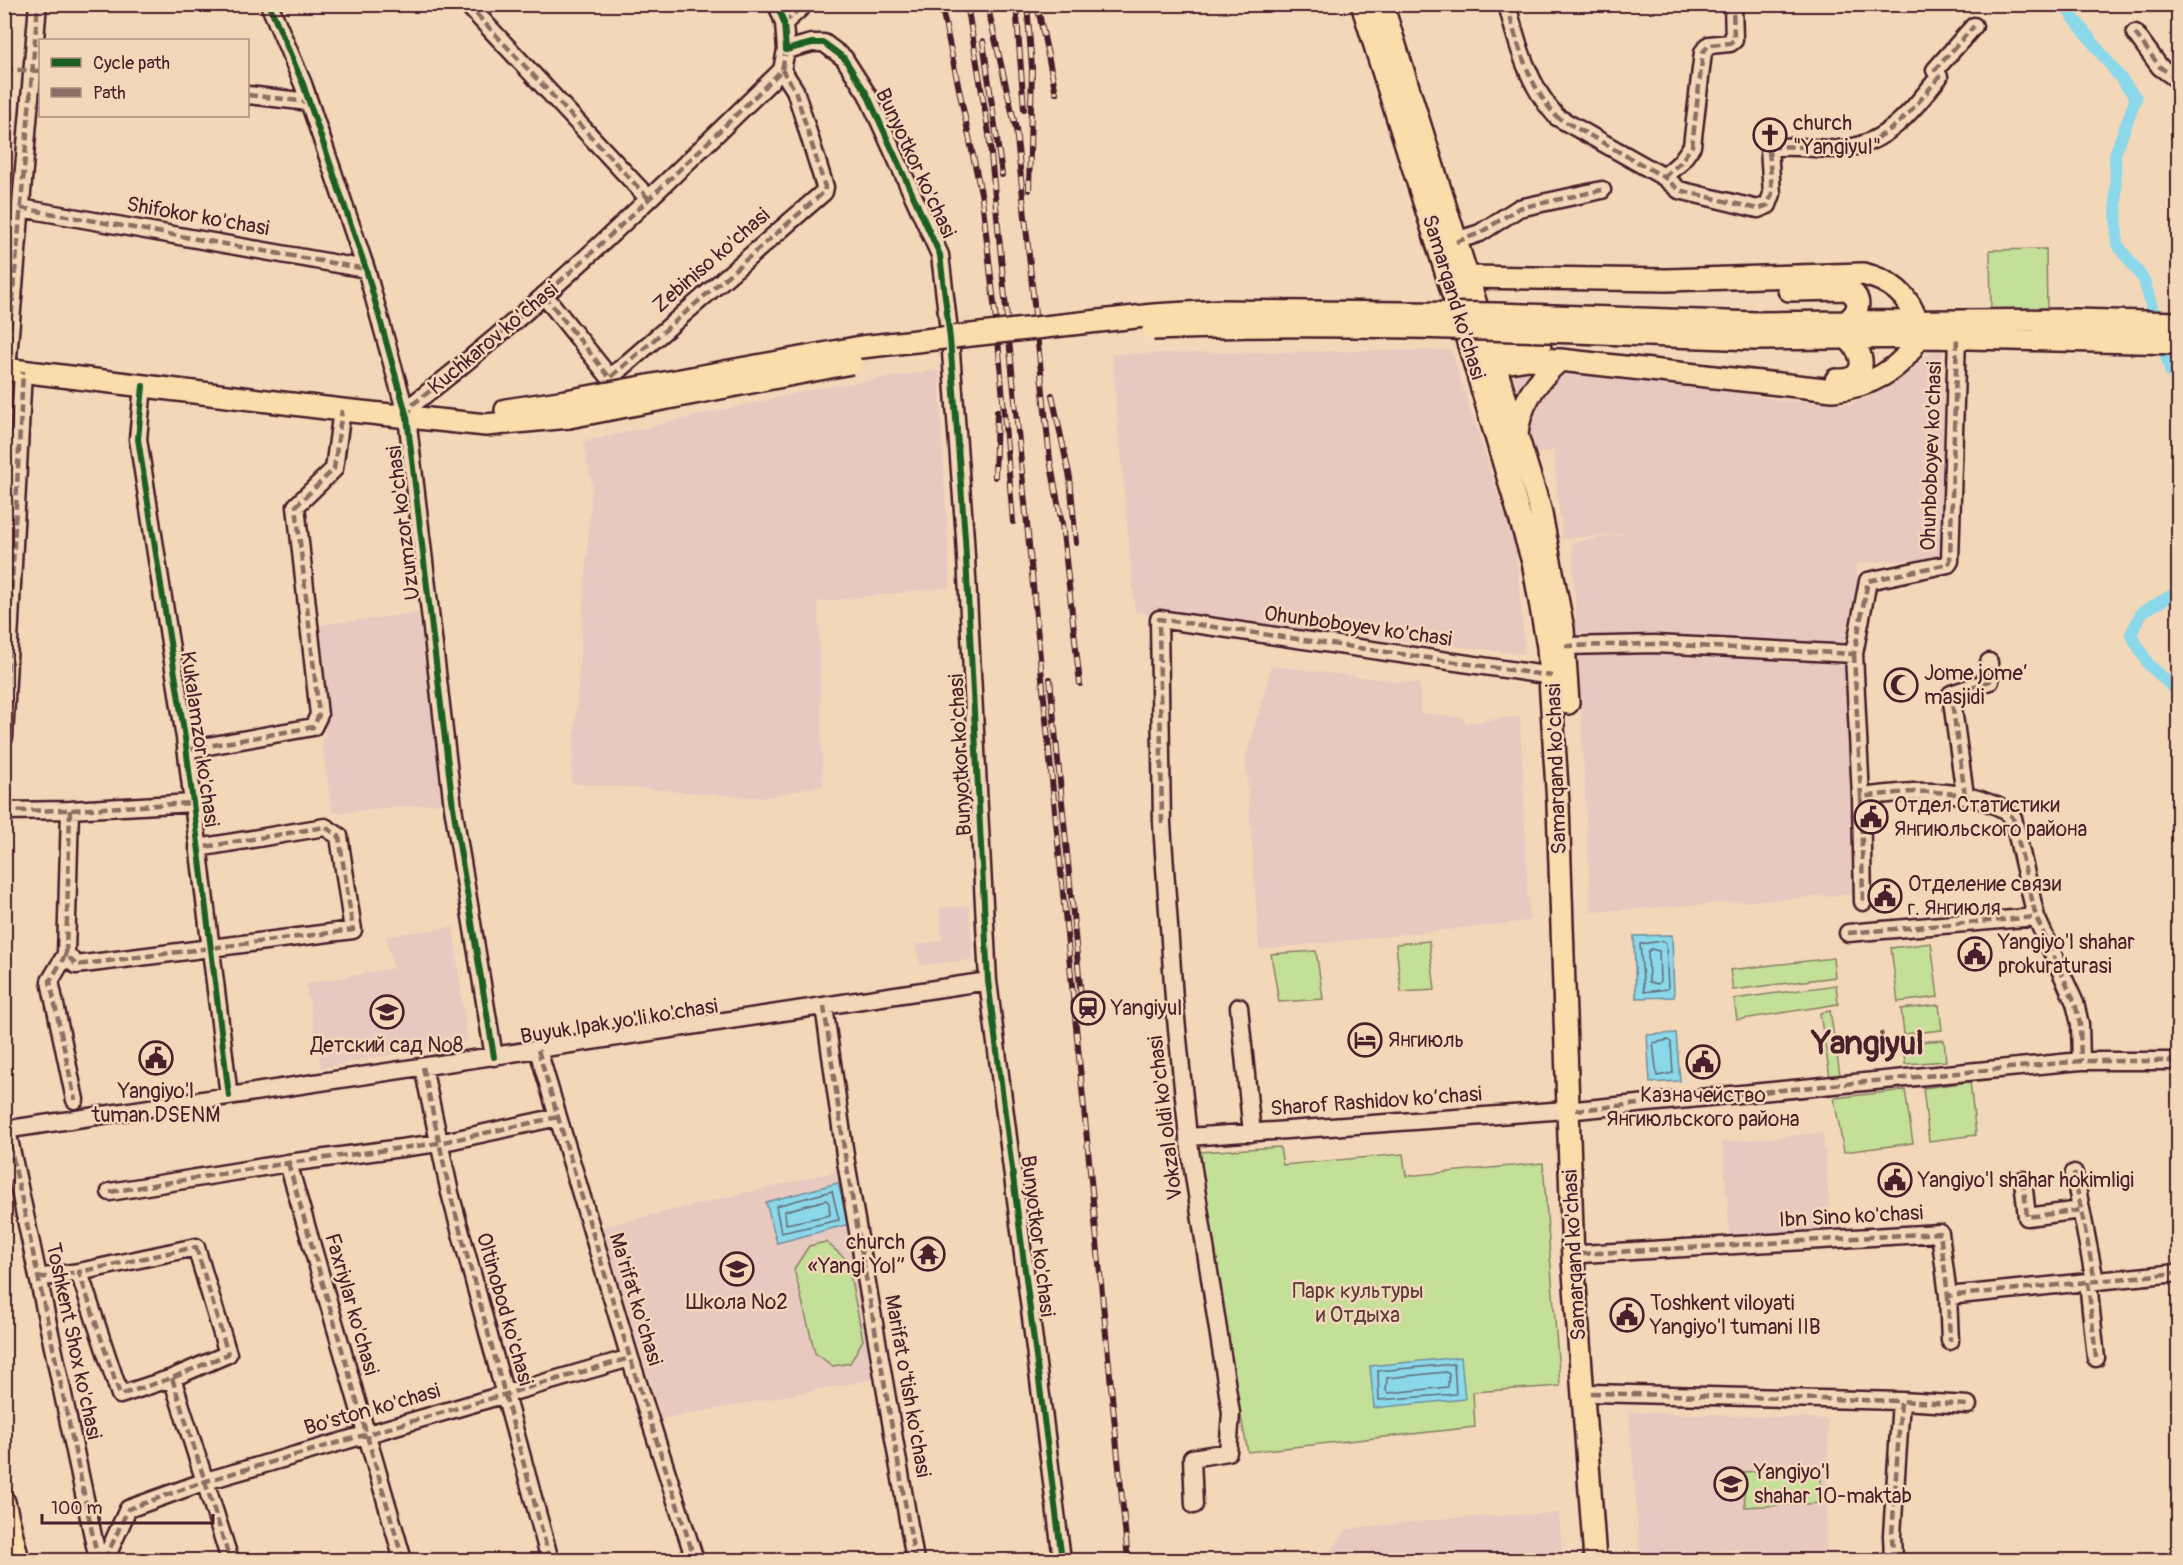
<svg xmlns="http://www.w3.org/2000/svg" width="2183" height="1565" font-family="Pangolin,sans-serif">
	<style>
		.built { fill: #e8c9c0 }
		.green { fill: #c4e098; stroke: #878062; stroke-width: 1.5 }
		.water { fill: #8ad8e9; stroke: #708e9d; stroke-width: 1.5 }
		.lines { fill: none; stroke-linecap: round; stroke-linejoin: round }
		.shore { stroke: #646977; stroke-width: 1.5 }
		.canal { stroke: #8ad8e9; stroke-width: 12 }
		.minor-casing { stroke: #4a1f2b; stroke-width: 21 }
		.major-casing { stroke: #4a1f2b; stroke-width: 26 }
		.minor { stroke: #f3d7b9; stroke-width: 16 }
		.major { stroke: #faddab; stroke-width: 21 }
		.rail-casing { stroke: #4a1f2b; stroke-width: 6 }
		.rail { stroke: #f3d7b9; stroke-width: 4; stroke-dasharray: 11; stroke-linecap: butt }
		.major-bridge-casing { stroke: #4a1f2b; stroke-width: 26; stroke-linecap: butt }
		.major-bridge { stroke: #faddab; stroke-width: 21 }
		.quiet { stroke: #8d6e63; stroke-width: 4.5; stroke-dasharray: 9 4.5; stroke-linecap: butt }
		.cycleway-casing { stroke: #f3d7b9; stroke-width: 10 }
		.cycleway { stroke: #1b5e20; stroke-width: 6 }
		.labels { text-anchor: middle; stroke-width: 5; stroke-linejoin: round; paint-order: stroke }
		.poi-label { font-size: 21px; fill: #4a1f2b; stroke: #f3d7b9; text-anchor: start }
		.street-label { font-size: 21px; fill: #4a1f2b; stroke: #f3d7b9 }
		.park-label { font-size: 21px; fill: #5c3c3b; stroke: #f3d7b9 }
		.town-label { font-size: 33px; font-weight: bold; fill: #4a1f2b; stroke: #f3d7b9 }
	</style>
	<rect width="100%" height="100%" fill="#f3d7b9"/>
	<filter id="ink" filterUnits="userSpaceOnUse"><feTurbulence type="fractalNoise" baseFrequency=".0167" numOctaves="2"/><feDisplacementMap in="SourceGraphic" scale="12" xChannelSelector="R" yChannelSelector="G"/><feConvolveMatrix kernelMatrix="1 2 1 2 8 2 1 2 1" color-interpolation-filters="sRGB"/></filter>
	<g filter="url(#ink)">
		<!-- built -->
		<path class="built" d="M 1942,343 L 1944,558 L 1857,563 L 1855,820 L 1858,894 L 1591,912 L 1572,542 L 1632,533 L 1562,539 L 1553,450 L 1533,455 L 1511,380 L 1517,372 L 1546,371 L 1714,388 L 1778,400 L 1848,404 L 1875,394 L 1902,377 Z
			M 1451,350 L 1516,549 L 1525,654 L 1135,612 L 1112,354 Z
			M 939,370 L 950,587 L 818,602 L 823,785 L 762,798 L 571,783 L 592,485 L 583,442 L 814,389 Z
			M 419,613 L 444,803 L 332,813 L 322,746 L 325,731 L 317,625 Z
			M 1271,666 L 1420,684 L 1420,713 L 1463,718 L 1466,723 L 1520,716 L 1529,921 L 1259,950 L 1246,758 Z
			M 969,906 L 973,960 L 921,965 L 915,945 L 942,940 L 940,908 Z
			M 453,927 L 467,1040 L 321,1068 L 306,984 L 393,968 L 386,936 Z
			M 1823,1133 L 1831,1228 L 1730,1236 L 1722,1142 Z
			M 846,1169 L 875,1379 L 662,1419 L 602,1227 Z
			M 1629,1412 L 1828,1419 L 1826,1560 L 1752,1560 L 1744,1549 L 1640,1557 Z
			M 1559,1513 L 1563,1560 L 1324,1560 L 1347,1529 L 1451,1518 Z"/>
		<!-- green -->
		<path class="green" d="M 2046,249 L 2047,309 L 1991,310 L 1990,250 Z
			M 1429,941 L 1435,990 L 1401,992 L 1396,944 Z
			M 1931,943 L 1938,997 L 1898,1002 L 1891,948 Z
			M 1316,951 L 1323,999 L 1279,1002 L 1271,954 Z
			M 1833,958 L 1835,977 L 1733,990 L 1730,970 Z
			M 1836,985 L 1838,1004 L 1737,1020 L 1734,999 Z
			M 1939,1005 L 1942,1030 L 1904,1034 L 1901,1009 Z
			M 1830,1011 L 1840,1075 L 1830,1077 L 1820,1013 Z
			M 1944,1040 L 1946,1061 L 1905,1064 L 1903,1043 Z
			M 1970,1082 L 1976,1135 L 1929,1141 L 1923,1088 Z
			M 1905,1090 L 1913,1143 L 1844,1152 L 1834,1098 Z
			M 1280,1147 L 1283,1165 L 1403,1154 L 1406,1176 L 1543,1163 L 1560,1386 L 1473,1392 L 1475,1427 L 1248,1452 L 1224,1333 L 1200,1152 Z
			M 826,1242 L 847,1260 L 863,1340 L 850,1363 L 833,1366 L 815,1353 L 794,1269 L 809,1246 Z
			M 1820,1467 L 1822,1503 L 1745,1507 L 1743,1472 Z"/>
		<!-- water -->
		<path class="water" d="M 1672,935 L 1674,997 L 1636,998 L 1634,936 Z
			M 1676,1033 L 1680,1081 L 1650,1083 L 1647,1035 Z
			M 838,1183 L 849,1224 L 777,1243 L 766,1202 Z
			M 1461,1357 L 1465,1399 L 1374,1408 L 1370,1366 Z"/>
		<g class="lines">
			<!-- shore -->
			<path class="shore" d="M 1664,941 L 1666,944 L 1668,989 L 1644,992 L 1640,944 Z
				M 1651,949 L 1659,951 L 1660,981 L 1658,984 L 1649,982 L 1648,952 Z
				M 1668,1040 L 1671,1042 L 1673,1073 L 1657,1076 L 1653,1043 Z
				M 832,1191 L 839,1220 L 781,1233 L 776,1206 Z
				M 826,1200 L 829,1203 L 830,1215 L 786,1224 L 785,1211 Z
				M 1454,1364 L 1456,1394 L 1379,1400 L 1378,1371 Z
				M 1446,1372 L 1449,1374 L 1448,1387 L 1389,1393 L 1386,1391 L 1387,1378 Z"/>
			<!-- canal -->
			<path class="canal" d="M 2063,4 L 2136,98 L 2115,154 L 2117,244 L 2144,280 L 2171,373 L 2178,380
				M 2178,592 L 2142,612 L 2131,634 L 2148,664 L 2178,692"/>
			<!-- minor casing -->
			<g class="minor-casing">
				<path id="minor" d="M 269,4 L 303,84 L 366,269 L 407,417 L 453,807 L 494,1057
					M 467,4 L 649,199
					M 777,4 L 784,23 L 786,50 L 812,43 L 824,43 L 844,58 L 867,94 L 940,255 L 950,339 L 965,538 L 988,981 L 1062,1560
					M 1507,4 C 1517,44 1529,87 1557,117 L 1664,177 L 1679,190 L 1758,209 L 1768,205 L 1772,194 L 1769,148 C 1789,144 1813,149 1835,149 C 1884,148 1911,112 1939,77 L 1935,70 L 1974,26
					M 784,23 L 805,4
					M 2135,33 L 2160,67 L 2178,80
					M 248,95 L 309,102
					M 1664,177 L 1680,163 L 1692,146 L 1703,52 L 1709,45 L 1730,43 L 1734,40 L 1733,4
					M 21,208 L 366,269
					M 1446,244 L 1480,233 L 1519,208 L 1602,190
					M 544,295 L 610,378 L 824,192 L 825,187 L 795,90 L 782,70
					M 7,369 L 38,4
					M 143,386 L 138,439 L 185,738 L 229,1096
					M 407,417 L 413,404 C 545,303 663,186 782,70 L 786,50
					M 1565,646 L 1655,644 L 1854,654 L 1868,581 L 1948,564 L 1950,561 L 1957,337
					M 1854,654 L 1861,797 C 1903,792 1940,787 1981,800 C 1994,805 2004,807 2013,818 L 2036,917 L 2075,1003 L 2080,1024 L 2081,1061
					M 4,738 L 23,371
					M 186,750 L 313,727 L 319,715 L 296,506 L 334,469 L 342,410
					M 1965,795 L 1951,694 L 1990,681 L 1989,662
					M 1861,797 L 1863,902
					M 70,810 L 66,954 L 76,965 L 353,930 L 339,836 L 325,827 L 198,848
					M 4,811 L 70,810 L 193,803
					M 1848,933 L 2036,917
					M 66,954 L 50,981 L 75,1100
					M 824,1006 L 846,1162 L 915,1560
					M 1239,1007 L 1252,1133
					M 538,1050 L 630,1358 L 695,1560
					M 423,1067 L 450,1193 L 550,1560
					M 1576,1110 L 2081,1061 L 2178,1061
					M 4,1130 L 988,981
					M 7,1130 L 98,1560
					M 1188,1137 L 1567,1110
					M 288,1163 L 403,1560
					M 2074,1173 L 2095,1281
					M 2023,1180 L 2027,1217 L 2081,1210
					M 110,1192 L 288,1163 L 439,1143 L 558,1117
					M 196,1247 L 228,1354 L 172,1378 L 120,1395 L 79,1272 Z
					M 1581,1254 L 1940,1233 L 1948,1296 L 2177,1273
					M 38,1278 L 79,1272
					M 2088,1282 L 2096,1358
					M 1948,1296 L 1950,1341
					M 172,1378 L 230,1560
					M 1591,1393 L 1901,1401
					M 1194,1505 L 1192,1458 L 1228,1452 L 1231,1413 L 1188,1137 L 1174,999 L 1162,824 L 1159,619 L 1552,676
					M 105,1560 L 128,1509 L 206,1481 L 630,1358
					M 1893,1560 L 1892,1535 L 1901,1401 L 1968,1405"/>
			</g>
			<!-- major casing -->
			<g class="major-casing">
				<path id="major" d="M 1362,4 L 1473,358 L 1533,562 L 1548,647 L 1558,804 L 1573,1259 L 1595,1560
					M 1382,4 L 1540,509 L 1563,629 L 1568,703
					M 1456,280 L 1467,277 L 1667,280 L 1863,274 C 1890,280 1910,296 1917,323
					M 1789,290 L 1847,289 C 1863,299 1860,312 1846,322
					M 1756,323 L 2075,320 L 2178,323
					M 1756,339 L 1928,337 L 2178,343
					M 1476,347 L 1506,345 L 1540,348
					M 1480,367 L 1528,359 L 1560,360 L 1833,390 C 1868,387 1902,371 1918,337
					M 4,369 L 342,410 L 486,425 L 569,417
					M 1836,380 C 1868,382 1867,354 1847,338
					M 506,410 L 566,401
					M 1517,435 C 1519,405 1538,379 1560,360
					M 4,1502 L 18,1560"/>
			</g>
			<!-- minor -->
			<use href="#minor" class="minor"/>
			<!-- major -->
			<use href="#major" class="major"/>
			<!-- rail casing -->
			<g class="rail-casing">
				<path id="rail" d="M 941,4 L 982,198 L 998,339 L 1013,522
					M 967,4 L 989,134 L 1128,1560
					M 987,4 L 1016,129 L 1050,460 L 1062,524 L 1080,684
					M 1016,4 L 1024,109
					M 1027,4 L 1032,68 L 1029,190
					M 1037,4 L 1056,93
					M 983,41 L 1002,175
					M 1052,395 L 1070,478 L 1076,543
					M 995,477 L 997,411
					M 1050,679 L 1081,996"/>
			</g>
			<!-- rail -->
			<use href="#rail" class="rail"/>
			<!-- major-bridge casing -->
			<g class="major-bridge-casing">
				<path id="major-bridge" d="M 1153,329 C 1354,320 1556,332 1756,339
					M 566,401 L 861,347 L 1154,315 L 1220,311 L 1497,314 L 1756,323
					M 569,417 L 851,363"/>
			</g>
			<!-- major-bridge -->
			<use href="#major-bridge" class="major-bridge"/>
			<!-- quiet -->
			<path class="quiet" d="M 467,4 L 649,199
				M 1507,4 C 1517,44 1529,87 1557,117 L 1664,177 L 1679,190 L 1758,209 L 1768,205 L 1772,194 L 1769,148 C 1789,144 1813,149 1835,149 C 1884,148 1911,112 1939,77 L 1935,70 L 1974,26
				M 784,23 L 805,4
				M 2135,33 L 2160,67 L 2178,80
				M 4,69 L 40,71
				M 248,95 L 309,102
				M 1664,177 L 1680,163 L 1692,146 L 1703,52 L 1709,45 L 1730,43 L 1734,40 L 1733,4
				M 21,208 L 366,269
				M 1456,242 L 1480,233 L 1519,208 L 1602,190
				M 544,295 L 610,378 L 824,192 L 825,187 L 795,90 L 782,70
				M 7,369 L 38,4
				M 407,417 L 413,404 C 545,303 663,186 782,70 L 786,50
				M 1565,646 L 1655,644 L 1854,654 L 1868,581 L 1948,564 L 1950,561 L 1957,337
				M 1854,654 L 1861,797 C 1903,792 1940,787 1981,800 C 1994,805 2004,807 2013,818 L 2036,917 L 2075,1003 L 2080,1024 L 2081,1061
				M 4,738 L 23,371
				M 186,750 L 313,727 L 319,715 L 296,506 L 334,469 L 342,410
				M 1965,795 L 1951,694 L 1990,681 L 1989,662
				M 1861,797 L 1863,902
				M 70,810 L 66,954 L 76,965 L 353,930 L 339,836 L 325,827 L 198,848
				M 4,811 L 70,810 L 193,803
				M 1162,824 L 1159,619 L 1552,676
				M 1848,933 L 2036,917
				M 66,954 L 50,981 L 75,1100
				M 824,1006 L 846,1162 L 915,1560
				M 538,1050 L 630,1358 L 695,1560
				M 423,1067 L 450,1193 L 550,1560
				M 1576,1110 L 2081,1061 L 2178,1061
				M 7,1130 L 98,1560
				M 288,1163 L 403,1560
				M 2074,1173 L 2095,1281
				M 2023,1180 L 2027,1217 L 2081,1210
				M 110,1192 L 288,1163 L 439,1143 L 558,1117
				M 196,1247 L 228,1354 L 172,1378 L 120,1395 L 79,1272 Z
				M 1581,1254 L 1940,1233 L 1948,1296 L 2177,1273
				M 38,1278 L 79,1272
				M 2088,1282 L 2096,1358
				M 1948,1296 L 1950,1341
				M 172,1378 L 230,1560
				M 1591,1393 L 1901,1401
				M 105,1560 L 128,1509 L 206,1481 L 630,1358
				M 1893,1560 L 1892,1535 L 1901,1401 L 1968,1405"/>
			<!-- cycleway casing -->
			<g class="cycleway-casing">
				<path id="cycleway" d="M 269,4 L 303,84 L 366,269 L 407,417 L 453,807 L 494,1057
					M 777,4 L 784,23 L 786,50 L 812,43 L 824,43 L 844,58 L 867,94 L 940,255 L 950,339 L 965,538 L 988,981 L 1062,1560
					M 143,386 L 138,439 L 185,738 L 229,1096"/>
			</g>
			<!-- cycleway -->
			<use href="#cycleway" class="cycleway"/>
		</g>
	</g>
	<!-- icons -->
	<defs>
		<g id="church-ring" transform="scale(1.725)"><circle r="9.5" fill="#f3d7b9" stroke="#4a1f2b" stroke-width="1.5"/><path d="M-1.2-6h2.4v3.5h3.3v2.4h-3.3V6h-2.4V-.1h-3.3v-2.4h3.3Z" fill="#4a1f2b"/></g>
		<g id="mosque-ring" transform="scale(1.725)"><circle r="9.5" fill="#f3d7b9" stroke="#4a1f2b" stroke-width="1.5"/><path d="M3.5-4.9A6 6 0 1 0 3.5 4.9A5 5 0 1 1 3.5-4.9Z" fill="#4a1f2b"/></g>
		<g id="civic-ring" transform="scale(1.725)"><circle r="9.5" fill="#f3d7b9" stroke="#4a1f2b" stroke-width="1.5"/><path d="M-.6-6.5H3V-4.5H.6V-3L4-1V1h2V6H-6V1h2V-1L-.6-3ZM-1.2 2.5V6h2.4V2.5Z" fill="#4a1f2b"/></g>
		<g id="station-ring" transform="scale(1.725)"><circle r="9.5" fill="#f3d7b9" stroke="#4a1f2b" stroke-width="1.5"/><path d="M-3-6H3Q5-6 5-4V2Q5 4 3 4L4.5 6H3L1.5 4h-3L-3 6H-4.5L-3 4Q-5 4-5 2V-4Q-5-6-3-6ZM-3.5-4v3h7v-3ZM-3.5 1v1.5H-2V1ZM2 1v1.5H3.5V1Z" fill="#4a1f2b"/></g>
		<g id="school-ring" transform="scale(1.725)"><circle r="9.5" fill="#f3d7b9" stroke="#4a1f2b" stroke-width="1.5"/><path d="M0-5L7-2L0 1L-7-2ZM-4 1L0 2.5L4 1V4Q0 6-4 4Z" fill="#4a1f2b"/></g>
		<g id="hotel-ring" transform="scale(1.725)"><circle r="9.5" fill="#f3d7b9" stroke="#4a1f2b" stroke-width="1.5"/><path d="M-6-4.5h1.5V1H6V5H4.5V3h-9V5H-6ZM-4 0a1.8 1.8 0 1 1 3.6 0ZM.5 0V-2.5h3Q6-2.5 6 0Z" fill="#4a1f2b"/></g>
		<g id="temple-ring" transform="scale(1.725)"><circle r="9.5" fill="#f3d7b9" stroke="#4a1f2b" stroke-width="1.5"/><path d="M0-6L5-2H3V0L6.5 2.5H4V6H1.5V3h-3V6H-4V2.5H-6.5L-3 0V-2H-5Z" fill="#4a1f2b"/></g>
	</defs>
	<g fill-rule="evenodd">
		<use href="#church-ring" x="1770" y="135"/>
		<use href="#mosque-ring" x="1901" y="685"/>
		<use href="#civic-ring" x="1871" y="817"/>
		<use href="#civic-ring" x="1885" y="896"/>
		<use href="#civic-ring" x="1975" y="954"/>
		<use href="#station-ring" x="1088" y="1008"/>
		<use href="#school-ring" x="387" y="1012"/>
		<use href="#hotel-ring" x="1365" y="1040"/>
		<use href="#civic-ring" x="156" y="1058"/>
		<use href="#civic-ring" x="1703" y="1062"/>
		<use href="#civic-ring" x="1895" y="1180"/>
		<use href="#temple-ring" x="928" y="1254"/>
		<use href="#school-ring" x="737" y="1269"/>
		<use href="#civic-ring" x="1627" y="1315"/>
		<use href="#school-ring" x="1731" y="1484"/>
	</g>
	<g class="labels">
		<!-- poi labels -->
		<g class="poi-label">
			<text x="1793" y="130">church<tspan x="1793" dy="24">"Yangiyul"</tspan></text>
			<text x="1924" y="680">Jome jome’<tspan x="1924" dy="24">masjidi</tspan></text>
			<text x="1894" y="812">Отдел Статистики<tspan x="1894" dy="24">Янгиюльского района</tspan></text>
			<text x="1908" y="891">Отделение связи<tspan x="1908" dy="24">г. Янгиюля</tspan></text>
			<text x="1998" y="949">Yangiyo'l shahar<tspan x="1998" dy="24">prokuraturasi</tspan></text>
			<text x="1111" y="1015">Yangiyul</text>
			<text x="1388" y="1047">Янгиюль</text>
			<text x="387" y="1052" text-anchor="middle">Детский сад №8</text>
			<text x="156" y="1098" text-anchor="middle">Yangiyo'l<tspan x="156" dy="24">tuman DSENM</tspan></text>
			<text x="1703" y="1102" text-anchor="middle">Казначейство<tspan x="1703" dy="24">Янгиюльского района</tspan></text>
			<text x="1918" y="1187">Yangiyo'l shahar hokimligi</text>
			<text x="905" y="1249" text-anchor="end">church<tspan x="905" dy="24">«Yangi Yol”</tspan></text>
			<text x="737" y="1309" text-anchor="middle">Школа №2</text>
			<text x="1650" y="1310">Toshkent viloyati<tspan x="1650" dy="24">Yangiyo'l tumani IIB</tspan></text>
			<text x="1754" y="1479">Yangiyo'l<tspan x="1754" dy="24">shahar 10-maktab</tspan></text>
		</g>
		<!-- street labels -->
		<g class="street-label">
			<text transform="translate(916 163) rotate(65)" y="7">Bunyotkor ko'chasi</text>
			<text transform="translate(198 216) rotate(10)" y="7">Shifokor ko'chasi</text>
			<text transform="translate(711 260) rotate(-41)" y="7">Zebiniso ko'chasi</text>
			<text transform="translate(1454 297) rotate(73)" y="7">Samarqand ko'chasi</text>
			<text transform="translate(493 338) rotate(-40)" y="7">Kuchkarov ko'chasi</text>
			<text transform="translate(1931 456) rotate(-88)" y="7">Ohunboboyev ko'chasi</text>
			<text transform="translate(403 523) rotate(-97)" y="7">Uzumzor ko'chasi</text>
			<text transform="translate(1358 626) rotate(8)" y="7">Ohunboboyev ko'chasi</text>
			<text transform="translate(200 739) rotate(82)" y="7">Kukalamzor ko'chasi</text>
			<text transform="translate(960 755) rotate(-93)" y="7">Bunyotkor ko'chasi</text>
			<text transform="translate(1556 769) rotate(-92)" y="7">Samarqand ko'chasi</text>
			<text transform="translate(619 1021) rotate(-9)" y="7">Buyuk Ipak yo'li ko'chasi</text>
			<text transform="translate(1376 1101) rotate(-4)" y="7">Sharof Rashidov ko’chasi</text>
			<text transform="translate(1165 1118) rotate(-97)" y="7">Vokzal oldi ko'chasi</text>
			<text transform="translate(1851 1216) rotate(-3)" y="7">Ibn Sino ko'chasi</text>
			<text transform="translate(1038 1236) rotate(83)" y="7">Bunyotkor ko'chasi</text>
			<text transform="translate(1574 1255) rotate(-93)" y="7">Samarqand ko'chasi</text>
			<text transform="translate(636 1299) rotate(73)" y="7">Ma'rifat ko'chasi</text>
			<text transform="translate(352 1304) rotate(74)" y="7">Faxriylar ko'chasi</text>
			<text transform="translate(505 1309) rotate(74)" y="7">Oltinobod ko'chasi</text>
			<text transform="translate(74 1341) rotate(78)" y="7">Toshkent Shox ko'chasi</text>
			<text transform="translate(908 1386) rotate(80)" y="7">Marifat o'tish ko'chasi</text>
			<text transform="translate(372 1409) rotate(-16)" y="7">Bo'ston ko'chasi</text>
		</g>
		<!-- park labels -->
		<g class="park-label">
			<text x="1358" y="1298">Парк культуры<tspan x="1358" dy="24">и Отдыха</tspan></text>
		</g>
		<!-- town labels -->
		<g class="town-label">
			<text x="1868" y="1054">Yangiyul</text>
		</g>
	</g>
	<!-- margin -->
	<rect width="2183" height="1565" fill="none" stroke="#f3d7b9" stroke-width="24"/>
	<rect x="12" y="12" width="2159" height="1541" fill="none" stroke="#4a1f2b" stroke-width="2" filter="url(#ink)"/>
	<!-- legend -->
	<rect x="39" y="39" width="210" height="78" fill="#f3d7b9" stroke="#af8d80" stroke-width="1.5"/>
	<rect x="51" y="58" width="30" height="9" fill="#1b5e20" stroke="#af8d80" stroke-width="1.5"/>
	<text x="93" y="69" font-size="18" fill="#4a1f2b">Cycle path</text>
	<rect x="51" y="88" width="30" height="9" fill="#8d6e63" stroke="#af8d80" stroke-width="1.5"/>
	<text x="93" y="99" font-size="18" fill="#4a1f2b">Path</text>
	<!-- scale -->
	<path d="M42 1514v9h171v-9" fill="none" stroke="#4a1f2b" stroke-width="3"/>
	<text x="51" y="1514" font-size="18" fill="#4a1f2b" stroke="#f3d7b9" stroke-width="4.5" paint-order="stroke">100 m</text>
</svg>
